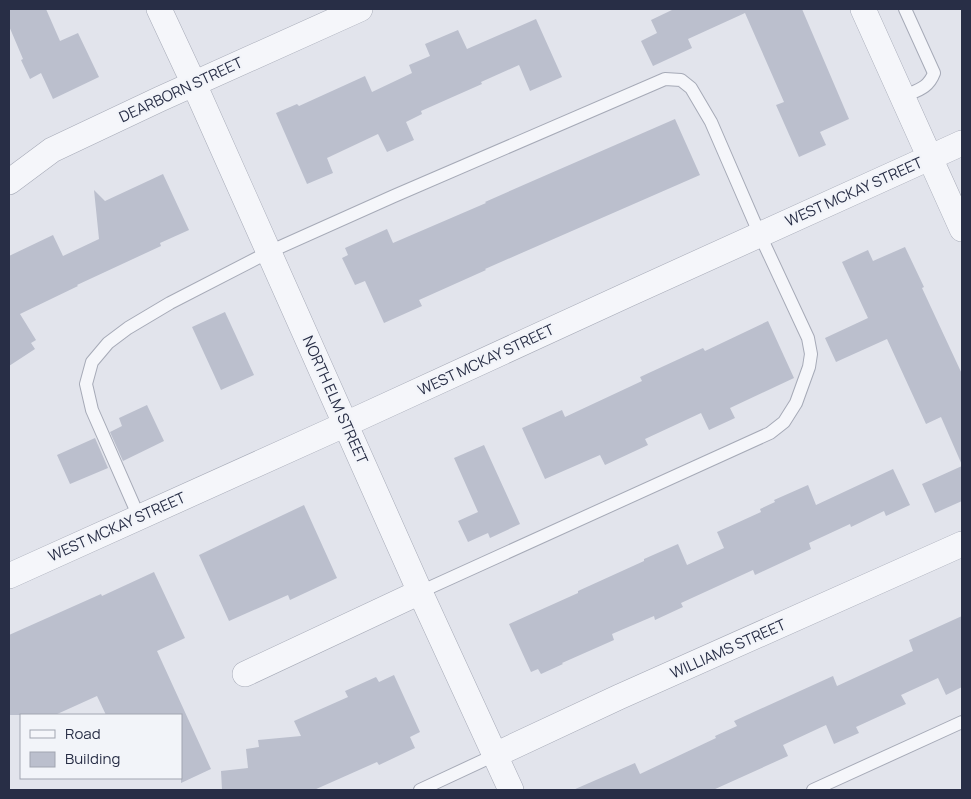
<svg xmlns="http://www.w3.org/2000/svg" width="971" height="799" font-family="Manrope,sans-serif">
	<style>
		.building { fill: #bbbfcd }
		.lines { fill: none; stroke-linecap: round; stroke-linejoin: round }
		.service-casing { stroke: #a6aab7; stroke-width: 14 }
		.minor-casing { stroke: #a6aab7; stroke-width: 26 }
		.service { stroke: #f5f6fa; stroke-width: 12 }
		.minor { stroke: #f5f6fa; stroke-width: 25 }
		.labels { text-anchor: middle; stroke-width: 4.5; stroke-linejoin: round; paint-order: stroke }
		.street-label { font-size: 15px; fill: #282e46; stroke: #f2f4f9 }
	</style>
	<rect width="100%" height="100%" fill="#e2e4ec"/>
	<!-- building -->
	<path class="building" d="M 9,9 L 46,9 L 60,41 L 78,33 L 99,77 L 53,99 L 41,73 L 30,79 L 21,60 L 23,59 L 9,26 Z
		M 674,9 L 802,9 L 849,119 L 820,132 L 826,145 L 799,157 L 776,105 L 784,102 L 745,13 L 688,39 L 692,48 L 653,66 L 641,41 L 657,33 L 651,20 Z
		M 536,19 L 562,77 L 530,91 L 519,65 L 481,82 L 482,84 L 421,111 L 422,114 L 406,122 L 414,140 L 387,152 L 378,134 L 327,158 L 333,173 L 307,184 L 276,113 L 297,104 L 299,106 L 365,76 L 372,92 L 412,73 L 409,65 L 430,56 L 425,44 L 458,30 L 467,49 Z
		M 675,119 L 700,175 L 485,269 L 486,270 L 419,300 L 422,306 L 384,323 L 365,281 L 355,285 L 342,258 L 348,255 L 345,248 L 387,229 L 393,243 L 486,203 L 485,202 L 528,183 Z
		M 163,174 L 189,230 L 160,243 L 161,246 L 77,285 L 78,286 L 20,314 L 36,340 L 31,343 L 35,349 L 9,366 L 9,256 L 53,235 L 63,256 L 99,239 L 94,190 L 105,201 Z
		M 905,247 L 924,287 L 922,288 L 962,374 L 962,465 L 941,417 L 926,424 L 887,339 L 836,362 L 825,338 L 868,318 L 842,262 L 868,250 L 873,261 Z
		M 225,312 L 254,375 L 221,390 L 192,327 Z
		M 768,321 L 794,378 L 730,408 L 735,418 L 709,430 L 701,413 L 645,439 L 648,445 L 605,465 L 600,455 L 545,479 L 522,428 L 562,410 L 565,417 L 642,381 L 640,377 L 703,348 L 705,351 Z
		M 147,405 L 164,441 L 123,461 L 110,432 L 122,426 L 119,418 Z
		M 95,438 L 108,468 L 70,484 L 57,455 Z
		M 484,445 L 520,524 L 490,538 L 488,533 L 468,542 L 458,521 L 478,512 L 454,458 Z
		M 962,466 L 962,501 L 935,513 L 922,484 Z
		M 893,469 L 910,505 L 886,516 L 884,511 L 851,527 L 850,524 L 809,543 L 811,549 L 755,575 L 753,570 L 681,603 L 683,607 L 655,620 L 654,616 L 612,634 L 614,640 L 562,663 L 563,664 L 541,674 L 538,669 L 531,672 L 509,624 L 578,593 L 578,591 L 644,561 L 644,559 L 678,544 L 687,565 L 724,548 L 717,532 L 761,512 L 760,509 L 775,502 L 774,500 L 808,485 L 816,505 Z
		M 304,505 L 337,578 L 290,600 L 288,595 L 229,621 L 199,555 Z
		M 154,572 L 185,638 L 157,651 L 211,769 L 181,783 L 181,715 L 106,715 L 97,696 L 55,715 L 9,715 L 9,635 L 101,594 L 102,596 Z
		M 962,616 L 962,687 L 946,695 L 938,678 L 901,695 L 906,704 L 856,727 L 859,733 L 834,744 L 826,725 L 783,745 L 788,756 L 713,790 L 573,790 L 635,763 L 640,774 L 716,738 L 715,736 L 737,726 L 734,721 L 833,676 L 837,686 L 913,651 L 909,640 Z
		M 394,675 L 420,732 L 410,737 L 415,748 L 379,765 L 377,762 L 314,790 L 222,790 L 221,771 L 248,768 L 246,749 L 259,747 L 258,740 L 301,736 L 294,721 L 348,697 L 345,691 L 376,677 L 379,682 Z"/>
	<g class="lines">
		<!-- service casing -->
		<g class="service-casing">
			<path id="service" d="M 902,97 C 917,90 928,89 934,73 L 905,9
				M 139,517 L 92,410 L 86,384 L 92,362 L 108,343 L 128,328 L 170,303 L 269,252 L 394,196 L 665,79 L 681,80 L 691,88 L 711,122 L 760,235 L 808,338 L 811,354 L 809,367 L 796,403 L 784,422 L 770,433 L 420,592
				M 420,790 L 495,755
				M 813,790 L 962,722"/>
		</g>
		<!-- minor casing -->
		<g class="minor-casing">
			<path id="minor" d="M 159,9 L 194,84 L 420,592 L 511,790
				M 863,9 L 962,229
				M 9,182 L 52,150 L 160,99 L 360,9
				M 9,576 L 346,424 L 629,294 L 962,143
				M 245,674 L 420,592
				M 495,755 L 619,697 L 962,544"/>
		</g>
		<!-- service -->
		<use href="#service" class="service"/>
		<!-- minor -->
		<use href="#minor" class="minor"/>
	</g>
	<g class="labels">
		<!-- street labels -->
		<g class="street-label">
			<text transform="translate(181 90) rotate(-25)" y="5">DEARBORN STREET</text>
			<text transform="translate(854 192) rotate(-24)" y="5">WEST MCKAY STREET</text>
			<text transform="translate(486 360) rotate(-25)" y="5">WEST MCKAY STREET</text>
			<text transform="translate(335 400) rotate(66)" y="5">NORTH ELM STREET</text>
			<text transform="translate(117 527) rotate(-24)" y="5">WEST MCKAY STREET</text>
			<text transform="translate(728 649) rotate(-24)" y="5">WILLIAMS STREET</text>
		</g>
	</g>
	<!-- border -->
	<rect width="971" height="799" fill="none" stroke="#282e46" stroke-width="20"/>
	<!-- legend -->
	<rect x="20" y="714" width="162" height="65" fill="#f2f4f9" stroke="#a1a5b1"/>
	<rect x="30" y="730" width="25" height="8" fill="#f5f6fa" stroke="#a1a5b1"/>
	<text x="65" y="739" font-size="15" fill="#282e46">Road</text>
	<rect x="30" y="752" width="25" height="15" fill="#bbbfcd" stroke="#a1a5b1"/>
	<text x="65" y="764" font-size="15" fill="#282e46">Building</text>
</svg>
